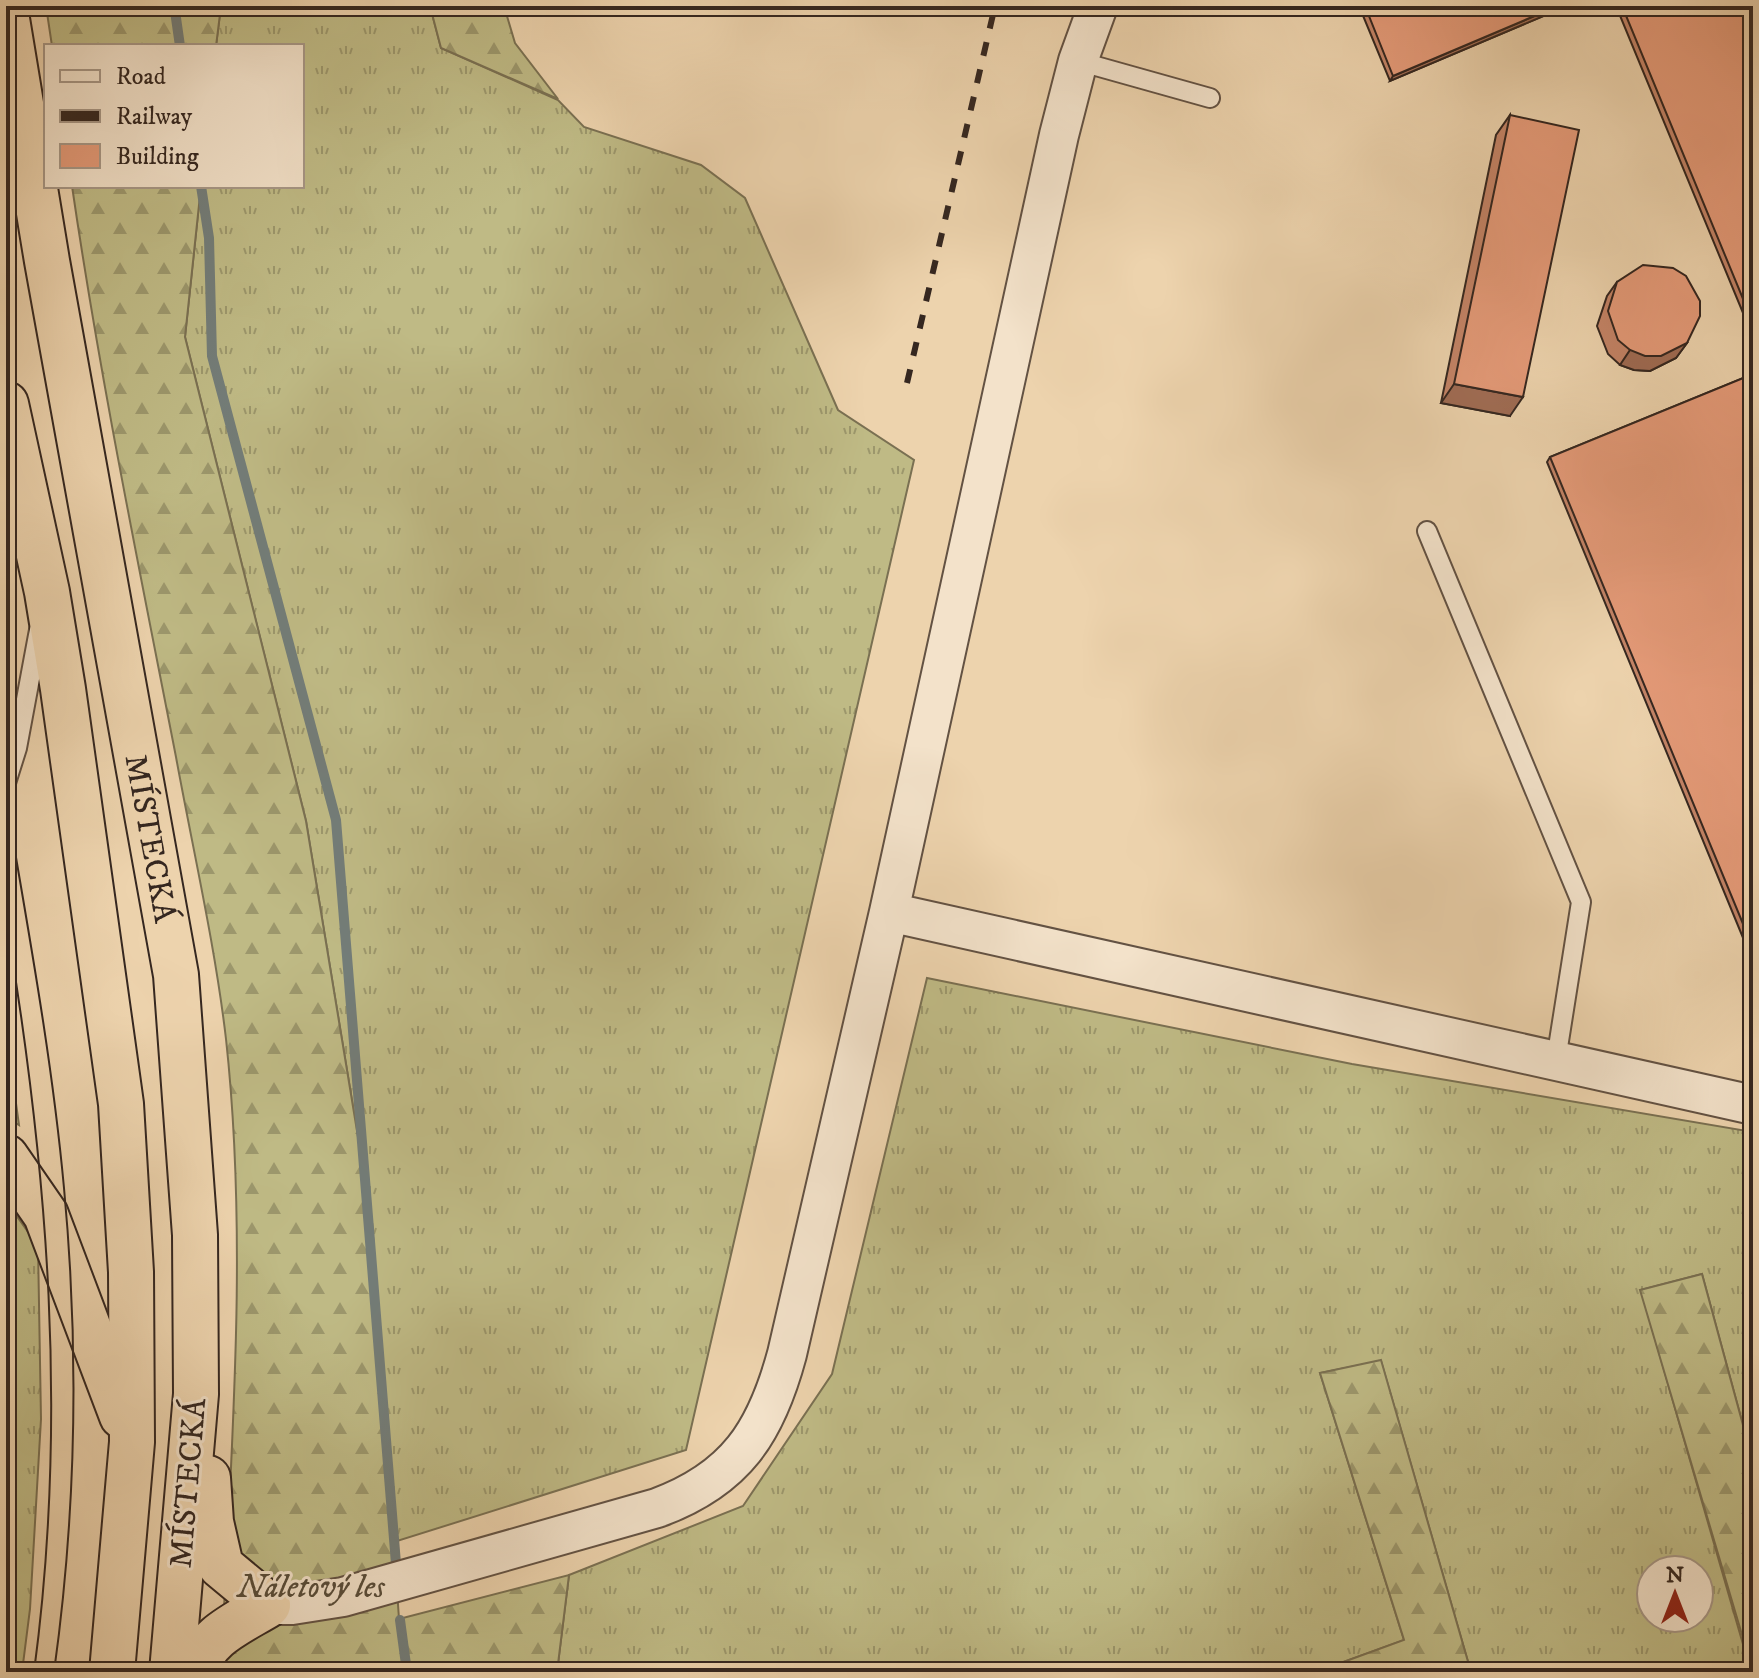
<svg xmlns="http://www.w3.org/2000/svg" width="1759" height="1678" font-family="'IM FELL DW Pica',serif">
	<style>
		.grass { fill: url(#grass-tufts); stroke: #7a7052; stroke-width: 2; fill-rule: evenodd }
		.forest { fill: url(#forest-firs); stroke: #7a7052; stroke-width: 2 }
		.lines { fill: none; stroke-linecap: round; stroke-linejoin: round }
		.stream { stroke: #737d79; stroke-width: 10 }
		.service-casing { stroke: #635243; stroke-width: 22 }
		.minor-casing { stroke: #635243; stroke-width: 42 }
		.trunk-casing { stroke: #352720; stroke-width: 48 }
		.service { stroke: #f3e2ca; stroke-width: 18 }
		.minor { stroke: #f3e2ca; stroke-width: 38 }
		.trunk { stroke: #edd3ad; stroke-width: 44 }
		.tram { stroke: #352720; stroke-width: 2 }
		.rail { stroke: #352720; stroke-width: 6; stroke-dasharray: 14 14; stroke-linecap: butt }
		.wall { fill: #c48467; stroke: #352720; stroke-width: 2 }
		.shaded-wall { fill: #a06c54; stroke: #352720; stroke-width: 2 }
		.building { fill: #e49a78; stroke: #352720; stroke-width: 2 }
		.labels { text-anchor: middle; stroke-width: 6; stroke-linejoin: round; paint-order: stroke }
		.street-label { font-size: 32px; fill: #352720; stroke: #f3e2ca }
		.park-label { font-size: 32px; font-style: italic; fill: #584c39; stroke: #f3e2ca }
	</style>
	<defs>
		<pattern id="grass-tufts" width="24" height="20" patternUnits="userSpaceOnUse" patternTransform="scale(2)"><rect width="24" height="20" fill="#bfba85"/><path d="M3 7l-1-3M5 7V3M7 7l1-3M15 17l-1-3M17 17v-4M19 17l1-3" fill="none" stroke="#9c976c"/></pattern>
		<pattern id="forest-firs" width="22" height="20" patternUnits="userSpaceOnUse" patternTransform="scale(2)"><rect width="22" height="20" fill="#bfba85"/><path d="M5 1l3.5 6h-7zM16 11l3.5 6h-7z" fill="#9c976c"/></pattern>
	</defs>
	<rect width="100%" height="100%" fill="#edd3ad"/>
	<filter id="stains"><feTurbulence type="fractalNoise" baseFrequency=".0025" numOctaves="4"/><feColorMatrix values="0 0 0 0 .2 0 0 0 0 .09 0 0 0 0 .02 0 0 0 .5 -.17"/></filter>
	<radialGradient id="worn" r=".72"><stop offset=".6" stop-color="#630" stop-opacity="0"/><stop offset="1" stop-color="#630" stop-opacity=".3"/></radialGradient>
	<!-- grass -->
	<path class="grass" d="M 221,6 L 430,6 L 441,48 L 558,100 L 584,127 L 701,165 L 745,198 L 838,410 L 914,460 L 686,1450 L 394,1542 L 372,1222 L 306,821 L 185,337 L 201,186 L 302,186 L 302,46 L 216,46 Z
		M 927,978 L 1352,1064 L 1753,1132 L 1753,1462 L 1702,1274 L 1641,1290 L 1751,1672 L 1471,1672 L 1381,1361 L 1320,1373 L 1404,1640 L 1316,1672 L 557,1672 L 569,1575 L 743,1506 L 832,1374 ZM 1651,1570 L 1699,1570 L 1699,1618 L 1651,1618 Z
		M 6,1031 L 19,1125 L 6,1117 Z
		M 6,1201 L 38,1246 L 41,1419 L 30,1609 L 22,1672 L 6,1672 Z"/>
	<!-- forest -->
	<path class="forest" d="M 46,6 L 221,6 L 216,46 L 52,46 Z
		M 430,6 L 504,6 L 515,43 L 558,99 L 441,48 Z
		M 72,186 L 201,186 L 185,337 L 306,821 L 372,1222 L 399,1619 L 569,1575 L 557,1672 L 221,1672 C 230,1462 249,1249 226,1039 C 215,945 193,850 176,757 C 139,567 100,378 72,186 Z
		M 1702,1274 L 1753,1462 L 1753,1672 L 1640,1290 Z
		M 1381,1360 L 1471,1672 L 1316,1672 L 1404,1640 L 1320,1373 Z"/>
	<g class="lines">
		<!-- stream -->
		<path class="stream" d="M 175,11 L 180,46
			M 201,186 L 209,238 L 212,356 L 336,820 L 397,1576
			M 400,1620 L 407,1672"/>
		<!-- service casing -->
		<g class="service-casing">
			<path id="service" d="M 1078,61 L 1210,98
				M 1427,531 L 1581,902 L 1556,1060
				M 6,783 L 17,748 L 39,630"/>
		</g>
		<!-- minor casing -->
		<g class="minor-casing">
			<path id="minor" d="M 889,912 L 1059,135 L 1078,61 L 1098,6
				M 268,1605 L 292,1605 L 343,1597 L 657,1508 C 736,1479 766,1432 787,1354 L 889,912 L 1753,1105"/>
		</g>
		<!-- trunk casing -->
		<g class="trunk-casing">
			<g id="trunk">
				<path id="s1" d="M 6,13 L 47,261 L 176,975 L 195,1235 L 196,1394 L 172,1672"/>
				<path d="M 6,404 L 47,592 L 63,689 L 121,1104 L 131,1272 L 132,1442 L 112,1672"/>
				<path d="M 6,1157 L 46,1215 L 122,1416"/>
				<path d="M 195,1672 C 204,1636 239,1623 268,1605 L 221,1566 L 211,1522 L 208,1478"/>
			</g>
		</g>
		<!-- service -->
		<use href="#service" class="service"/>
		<!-- minor -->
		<use href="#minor" class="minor"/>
		<!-- trunk -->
		<use href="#trunk" class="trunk"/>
		<!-- tram -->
		<path class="tram" d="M 6,799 C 28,929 52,1058 64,1188 C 79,1348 76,1514 54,1672
			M 6,919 C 48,1170 68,1418 34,1672"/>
		<!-- rail -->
		<path class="rail" d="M 907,383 L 995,6"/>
	</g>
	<!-- wall -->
	<path class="wall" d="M 1359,6 L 1567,6 L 1390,81 Z
		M 1616,6 L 1753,6 L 1753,337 Z
		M 1510,115 L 1510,416 L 1441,403 L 1496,135 Z
		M 1617,282 L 1687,343 L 1676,358 L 1650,371 L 1634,370 L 1620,365 L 1608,354 L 1597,326 L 1607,296 Z
		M 1753,374 L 1753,962 L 1547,462 L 1550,457 Z"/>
	<!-- shaded-wall -->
	<path class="shaded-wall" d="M 1558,6 L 1567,6 L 1390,81 L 1393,76 Z
		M 1687,343 L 1676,358 L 1650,371 L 1634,370 L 1620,365 L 1630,350 Z
		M 1454,384 L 1523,397 L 1510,416 L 1441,403 Z"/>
	<!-- building -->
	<path class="building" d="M 1365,6 L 1558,6 L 1393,76 Z
		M 1622,6 L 1753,6 L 1753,323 Z
		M 1510,115 L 1579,130 L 1523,397 L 1454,384 Z
		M 1643,265 L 1673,268 L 1686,276 L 1700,301 L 1700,316 L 1687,343 L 1661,356 L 1645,356 L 1630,350 L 1618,340 L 1608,311 L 1617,282 Z
		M 1753,374 L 1753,948 L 1550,457 Z"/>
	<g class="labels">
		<!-- street labels -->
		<g class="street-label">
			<text dy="11" stroke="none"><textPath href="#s1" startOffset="838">MÍSTECKÁ</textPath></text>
			<text transform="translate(187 1483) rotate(-85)" y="11">MÍSTECKÁ</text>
		</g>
		<!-- park labels -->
		<g class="park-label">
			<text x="311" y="1597">Náletový les</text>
		</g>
	</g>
	<!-- margin -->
	<rect width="1759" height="1678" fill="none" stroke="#edd3ad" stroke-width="32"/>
	<rect x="8" y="8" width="1743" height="1662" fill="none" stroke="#352720" stroke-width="4"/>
	<rect x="16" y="16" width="1727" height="1646" fill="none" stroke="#352720" stroke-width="2"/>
	<!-- legend -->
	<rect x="44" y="44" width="260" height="144" fill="#f3e2ca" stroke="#a79786" stroke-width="2"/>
	<rect x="60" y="70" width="40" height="12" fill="#f3e2ca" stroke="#a79786" stroke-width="2"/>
	<text x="116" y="84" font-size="24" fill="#352720">Road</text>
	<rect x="60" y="110" width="40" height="12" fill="#352720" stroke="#a79786" stroke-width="2"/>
	<text x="116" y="124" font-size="24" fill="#352720">Railway</text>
	<rect x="60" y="144" width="40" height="24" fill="#e49a78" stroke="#a79786" stroke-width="2"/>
	<text x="116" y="164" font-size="24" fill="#352720">Building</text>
	<!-- north arrow -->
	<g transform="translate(1675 1594)"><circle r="38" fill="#f3e2ca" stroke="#a79786" stroke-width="2"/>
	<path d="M0-6L14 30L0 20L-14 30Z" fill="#8f2418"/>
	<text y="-12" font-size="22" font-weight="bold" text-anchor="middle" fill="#352720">N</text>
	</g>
	<rect width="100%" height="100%" filter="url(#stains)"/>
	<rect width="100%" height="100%" fill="url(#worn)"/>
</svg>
